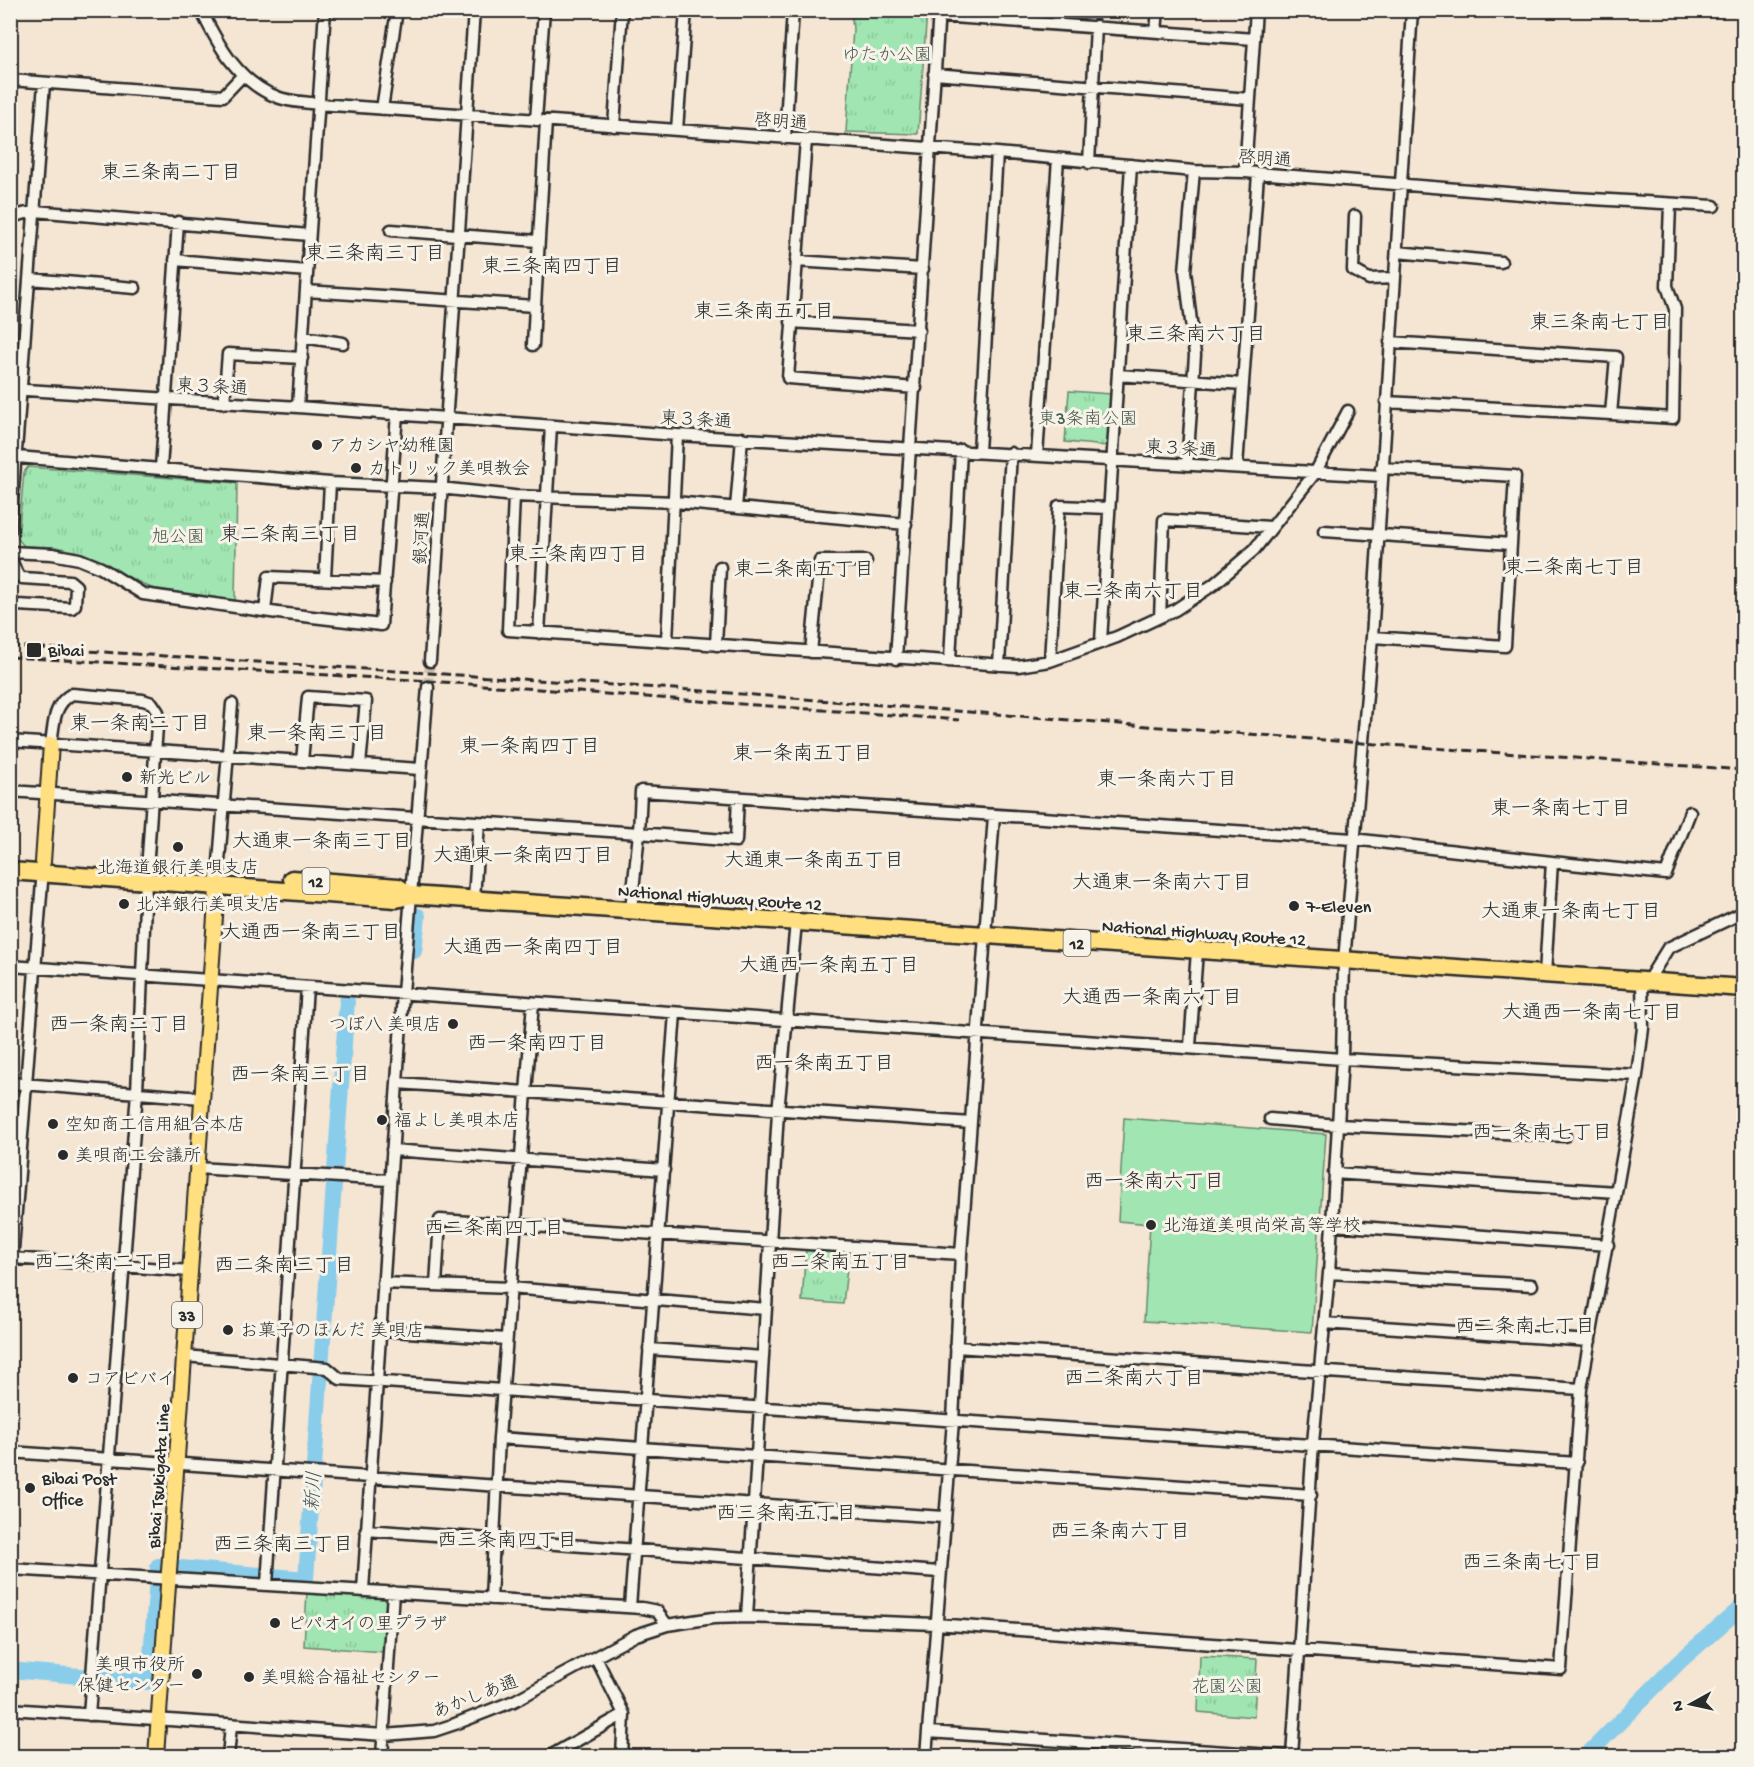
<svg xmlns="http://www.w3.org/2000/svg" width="1754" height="1767" font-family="'Gochi Hand','Klee One',sans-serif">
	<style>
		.grass { fill: #a1e6b2; stroke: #66886e; stroke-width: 1.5 }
		.park { fill: url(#park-tufts); stroke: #66886e; stroke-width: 1.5 }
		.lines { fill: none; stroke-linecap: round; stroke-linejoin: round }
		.river { stroke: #8acdeb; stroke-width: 16 }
		.minor-tunnel { stroke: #cdc0b1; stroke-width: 10; stroke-dasharray: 10 5; stroke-linecap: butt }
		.minor-casing { stroke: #2b2b2b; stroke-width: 15 }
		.major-casing { stroke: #2b2b2b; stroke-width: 18 }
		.highway-casing { stroke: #2b2b2b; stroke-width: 21 }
		.minor { stroke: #f7f3e8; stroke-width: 10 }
		.major { stroke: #ffdf80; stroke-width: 14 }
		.highway { stroke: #ffdf80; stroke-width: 16 }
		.rail { stroke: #2b2b2b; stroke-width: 3; stroke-dasharray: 9 4.5; stroke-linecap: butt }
		.poi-dot { fill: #2b2b2b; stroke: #f7f3e8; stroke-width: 2 }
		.labels { text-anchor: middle; stroke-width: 6; stroke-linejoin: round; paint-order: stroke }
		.shield { fill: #f7f3e8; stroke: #686764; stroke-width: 1.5 }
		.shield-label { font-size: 16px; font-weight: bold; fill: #2b2b2b }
		.park-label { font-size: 18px; fill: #485a4d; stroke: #f7f3e8 }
		.street-label { font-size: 18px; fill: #2b2b2b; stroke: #f7f3e8 }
		.poi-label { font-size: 18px; fill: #2b2b2b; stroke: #f7f3e8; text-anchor: start }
		.neighbourhood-label { font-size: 20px; fill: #2b2b2b; stroke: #f7f3e8 }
		.water-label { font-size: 20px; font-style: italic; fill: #43545b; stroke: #f7f3e8 }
	</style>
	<defs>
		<pattern id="park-tufts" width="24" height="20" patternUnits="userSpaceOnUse" patternTransform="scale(1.5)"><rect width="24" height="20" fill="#a1e6b2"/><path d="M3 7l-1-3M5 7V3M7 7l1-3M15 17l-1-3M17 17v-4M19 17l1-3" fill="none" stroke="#8bc599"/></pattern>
	</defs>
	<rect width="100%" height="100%" fill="#f5e5d3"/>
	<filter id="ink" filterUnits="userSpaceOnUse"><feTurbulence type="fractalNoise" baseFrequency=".0167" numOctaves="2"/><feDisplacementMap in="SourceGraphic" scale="12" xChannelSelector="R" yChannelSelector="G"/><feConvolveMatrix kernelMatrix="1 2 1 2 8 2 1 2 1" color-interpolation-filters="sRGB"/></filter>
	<g filter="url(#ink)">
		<!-- grass -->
		<path class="grass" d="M 1124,1118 L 1326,1134 L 1312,1332 L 1144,1321 L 1150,1224 L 1118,1221 Z"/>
		<!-- park -->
		<path class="park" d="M 851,11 L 927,11 L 918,134 L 846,132 L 853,29 Z
			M 1069,391 L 1111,394 L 1107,446 L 1065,442 Z
			M 28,467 L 237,483 L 235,601 L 151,588 L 78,552 L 56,547 L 24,546 L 18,539 L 24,472 Z
			M 806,1247 L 849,1250 L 843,1304 L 802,1301 Z
			M 307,1591 L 387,1597 L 384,1652 L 304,1646 Z
			M 1200,1656 L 1257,1659 L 1254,1717 L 1198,1712 Z"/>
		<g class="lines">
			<!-- river -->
			<path class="river" d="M 414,951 L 418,916
				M 10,1670 L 149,1682 L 158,1566 L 306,1579 L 347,1001
				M 1586,1756 L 1679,1662 L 1744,1605"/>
			<!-- minor-tunnel -->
			<path class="minor-tunnel" d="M 428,687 L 430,661"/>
			<!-- minor casing -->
			<g class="minor-casing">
				<path id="minor" d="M 201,10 C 218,45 238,82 277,97 C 289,102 305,102 318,104 L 997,153 L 1194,171 L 1245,172 L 1558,197 L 1714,206
					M 939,16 L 1254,39
					M 1057,23 L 1058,10
					M 1156,31 L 1158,10
					M 934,74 L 1250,99
					M 10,80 L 223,96 L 243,75
					M 382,109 L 397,10
					M 536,120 L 544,10
					M 614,126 L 622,10
					M 677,130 L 686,10
					M 785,138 L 793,10
					M 806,140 L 788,378 L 916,388
					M 1089,163 L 1096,26
					M 1245,172 L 1256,10
					M 1355,216 L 1353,270 L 1369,279 L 1395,278
					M 10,217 L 35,211 L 309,235
					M 391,230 L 538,241
					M 1397,252 L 1501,262
					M 175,260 L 307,271
					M 796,261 L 923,269
					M 30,279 L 135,288
					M 306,291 L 535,306 L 546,121
					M 791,322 L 919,330
					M 303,337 L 343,343
					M 533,345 L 535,306
					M 1118,375 L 1243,384
					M 10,389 L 298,407 L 677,435 L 1381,476
					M 1386,402 L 1611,414 L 1616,357 L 1390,342
					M 224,403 L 228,354 L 302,358
					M 298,407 L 325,10
					M 1611,414 L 1673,418 L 1675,309 L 1667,286 L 1670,205
					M 979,451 L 997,153
					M 1037,455 L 1058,159
					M 17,457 L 330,483 L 440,488 L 514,496 L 675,502 L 906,524
					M 1187,465 L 1195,355 L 1185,271 L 1194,171
					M 1237,467 L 1258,174
					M 161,468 L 178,222
					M 514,496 L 508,630 L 1018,666 L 1050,661 L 1117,637 L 1175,610 L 1213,585 L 1254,550 L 1315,473 L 1348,411
					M 736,508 L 742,438
					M 10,530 L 44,83
					M 1324,531 L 1511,544
					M 10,552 L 52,554 L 79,559 L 101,568 L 143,594 L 278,613 L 381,625 L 397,414
					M 10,557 L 17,574 L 22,578 L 70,581 L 76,586 L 75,605 L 72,608 L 17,605 L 10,601
					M 325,578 L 330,483
					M 265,611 L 269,577 L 385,582
					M 1160,617 L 1164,520 L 1270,527
					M 539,633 L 551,426
					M 1372,637 L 1505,646 L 1515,476 L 1381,468
					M 667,641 L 677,435
					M 1101,641 L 1131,165
					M 716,645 L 720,567
					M 811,652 L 820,561 L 866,561
					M 896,659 L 939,10
					M 950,660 L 961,450
					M 430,661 L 474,10
					M 1050,661 L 1059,506 L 1108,508
					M 999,665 L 1011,453
					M 10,741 L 420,769
					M 51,744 C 54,725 53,704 72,694 L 143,700 L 152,703 L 158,712 L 147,870
					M 302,761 L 308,697 L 366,701 L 360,765
					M 10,791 L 639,833 L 641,791 L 1353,839 L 1552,862 L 1545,974
					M 1552,862 L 1666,874 L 1690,812
					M 218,874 L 232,704
					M 474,899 L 479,823
					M 631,910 L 639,833 L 736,841 L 738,798
					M 10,966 L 1342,1059 L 1637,1075
					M 1647,982 L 1668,948 L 1744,912
					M 1190,1046 L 1197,951
					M 10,1083 L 202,1098
					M 397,1083 L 971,1123
					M 1270,1119 L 1338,1125 L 1565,1136
					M 392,1150 L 664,1170
					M 197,1168 L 389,1180
					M 1334,1173 L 1616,1192
					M 1332,1225 L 1608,1245
					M 12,1258 L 190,1271
					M 1329,1273 L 1532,1285
					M 383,1283 L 510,1288 L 766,1309
					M 436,1285 L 440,1220 L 961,1254
					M 10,1287 L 43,869
					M 1324,1323 L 1590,1341
					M 380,1330 L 506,1339
					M 956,1347 L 1581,1389
					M 649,1349 L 763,1357
					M 184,1356 L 327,1368 L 340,1379 L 1577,1463
					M 499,1438 L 533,1003
					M 10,1452 L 943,1517
					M 366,1530 L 939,1572
					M 10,1569 L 642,1608 L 657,1611 L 667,1625
					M 267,1584 L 307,987
					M 363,1590 L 403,993 L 428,687
					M 491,1599 L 499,1438 L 1311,1495
					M 630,1607 L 675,1013
					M 747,1617 L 778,1112 L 796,922
					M 10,1709 L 384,1735 L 434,1731 L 455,1724 L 514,1701 L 636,1635 L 667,1625 L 713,1618 L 747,1617 L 935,1624 L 1561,1669 L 1581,1389 L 1637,1075 L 1643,1028 L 1642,981
					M 89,1715 L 137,1092 L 146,881
					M 928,1732 L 1287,1756
					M 228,1756 L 231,1726
					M 382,1756 L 393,1592
					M 550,1756 L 624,1714 L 596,1658
					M 622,1756 L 624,1714
					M 926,1756 L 953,1421 L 961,1254 L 994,816
					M 1292,1756 L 1313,1443 L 1329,1273 L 1342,1059 L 1344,961 L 1372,637 L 1412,10"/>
			</g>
			<!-- major casing -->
			<g class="major-casing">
				<path id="major" d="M 43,862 L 51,744
					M 156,1756 L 218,874"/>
			</g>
			<!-- highway casing -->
			<g class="highway-casing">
				<path id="highway" d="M 10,871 L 396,899 L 411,895 L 1744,988
					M 292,879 L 398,887 L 411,895"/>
			</g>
			<!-- minor -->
			<use href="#minor" class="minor"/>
			<!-- major -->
			<use href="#major" class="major"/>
			<!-- highway -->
			<use href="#highway" class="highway"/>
			<!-- rail -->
			<path class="rail" d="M 10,646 L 691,690 L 1362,743 L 1744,770
				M 10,657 L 415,680 L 959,720"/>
		</g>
	</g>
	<!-- markers -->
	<g class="poi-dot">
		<circle cx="317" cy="445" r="6"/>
		<circle cx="356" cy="468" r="6"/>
		<rect x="26" y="642" width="16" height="16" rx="3"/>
		<circle cx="127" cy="777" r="6"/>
		<circle cx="178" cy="847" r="6"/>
		<circle cx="124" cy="904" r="6"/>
		<circle cx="1294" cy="906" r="6"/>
		<circle cx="453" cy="1024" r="6"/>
		<circle cx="382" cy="1120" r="6"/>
		<circle cx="53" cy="1124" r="6"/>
		<circle cx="63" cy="1155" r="6"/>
		<circle cx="1151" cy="1225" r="6"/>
		<circle cx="228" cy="1330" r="6"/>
		<circle cx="73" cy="1378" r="6"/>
		<circle cx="30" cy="1488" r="6"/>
		<circle cx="275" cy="1623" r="6"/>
		<circle cx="197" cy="1674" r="6"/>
		<circle cx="249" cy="1677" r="6"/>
	</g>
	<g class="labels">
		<!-- shield labels -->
		<g class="shield">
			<rect x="302.5" y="868" width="27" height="26" rx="4.5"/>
			<rect x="1063.5" y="930" width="27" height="26" rx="4.5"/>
			<rect x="172" y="1302" width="30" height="26" rx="4.5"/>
		</g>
		<g class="shield-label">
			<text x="316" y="887">12</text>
			<text x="1077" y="949">12</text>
			<text x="187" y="1321">33</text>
		</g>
		<!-- park labels -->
		<g class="park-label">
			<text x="887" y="60">ゆたか公園</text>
			<text x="1088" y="424">東3条南公園</text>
			<text x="178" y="542">旭公園</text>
			<text x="1227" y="1692">花園公園</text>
		</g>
		<!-- street labels -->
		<g class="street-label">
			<text transform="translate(781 121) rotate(4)" y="6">啓明通</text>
			<text transform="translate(1265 158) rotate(4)" y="6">啓明通</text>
			<text transform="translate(212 386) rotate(3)" y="6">東３条通</text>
			<text transform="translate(696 419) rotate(3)" y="6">東３条通</text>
			<text transform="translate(1181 448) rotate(3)" y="6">東３条通</text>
			<text transform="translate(421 538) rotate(-87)" y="6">銀河通</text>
			<text transform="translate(720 897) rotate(4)" y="6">National Highway Route 12</text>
			<text transform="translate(1204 932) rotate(4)" y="6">National Highway Route 12</text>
			<text transform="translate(158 1476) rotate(-86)" y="6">Bibai Tsukigata Line</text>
			<text transform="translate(475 1696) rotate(-21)" y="6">あかしあ通</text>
		</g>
		<!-- poi labels -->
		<g class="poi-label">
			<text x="329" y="451">アカシヤ幼稚園</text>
			<text x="368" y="474">カトリック美唄教会</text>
			<text x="48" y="656">Bibai</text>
			<text x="139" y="783">新光ビル</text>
			<text x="178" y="873" text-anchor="middle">北海道銀行美唄支店</text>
			<text x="136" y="910">北洋銀行美唄支店</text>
			<text x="1306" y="912">7-Eleven</text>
			<text x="441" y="1030" text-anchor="end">つぼ八 美唄店</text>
			<text x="394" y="1126">福よし美唄本店</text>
			<text x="65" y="1130">空知商工信用組合本店</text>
			<text x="75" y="1161">美唄商工会議所</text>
			<text x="1163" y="1231">北海道美唄尚栄高等学校</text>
			<text x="240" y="1336">お菓子のほんだ 美唄店</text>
			<text x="85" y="1384">コアビバイ</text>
			<text x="42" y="1484">Bibai Post<tspan x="42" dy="21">Office</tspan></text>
			<text x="287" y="1629">ピパオイの里プラザ</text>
			<text x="185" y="1670" text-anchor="end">美唄市役所<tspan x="185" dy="21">保健センター</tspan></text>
			<text x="261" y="1683">美唄総合福祉センター</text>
		</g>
		<!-- neighbourhood labels -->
		<g class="neighbourhood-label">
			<text x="171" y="178">東三条南二丁目</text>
			<text x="375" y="259">東三条南三丁目</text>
			<text x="552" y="272">東三条南四丁目</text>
			<text x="764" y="317">東三条南五丁目</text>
			<text x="1600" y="328">東三条南七丁目</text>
			<text x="1196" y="340">東三条南六丁目</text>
			<text x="290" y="540">東二条南三丁目</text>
			<text x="578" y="560">東二条南四丁目</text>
			<text x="1574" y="573">東二条南七丁目</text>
			<text x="804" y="575">東二条南五丁目</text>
			<text x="1133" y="597">東二条南六丁目</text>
			<text x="140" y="729">東一条南二丁目</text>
			<text x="317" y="739">東一条南三丁目</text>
			<text x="530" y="752">東一条南四丁目</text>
			<text x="803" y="759">東一条南五丁目</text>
			<text x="1167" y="785">東一条南六丁目</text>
			<text x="1561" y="814">東一条南七丁目</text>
			<text x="322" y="847">大通東一条南三丁目</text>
			<text x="523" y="861">大通東一条南四丁目</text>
			<text x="814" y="866">大通東一条南五丁目</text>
			<text x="1162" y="888">大通東一条南六丁目</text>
			<text x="1571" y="917">大通東一条南七丁目</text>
			<text x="311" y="938">大通西一条南三丁目</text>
			<text x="533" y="953">大通西一条南四丁目</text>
			<text x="829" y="971">大通西一条南五丁目</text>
			<text x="1152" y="1003">大通西一条南六丁目</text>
			<text x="1592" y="1018">大通西一条南七丁目</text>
			<text x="119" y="1030">西一条南二丁目</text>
			<text x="537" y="1049">西一条南四丁目</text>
			<text x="824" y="1069">西一条南五丁目</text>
			<text x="300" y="1080">西一条南三丁目</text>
			<text x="1542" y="1138">西一条南七丁目</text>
			<text x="1154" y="1187">西一条南六丁目</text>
			<text x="494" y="1234">西二条南四丁目</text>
			<text x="104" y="1268">西二条南二丁目</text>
			<text x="840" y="1268">西二条南五丁目</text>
			<text x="284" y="1271">西二条南三丁目</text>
			<text x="1525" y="1332">西二条南七丁目</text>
			<text x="1134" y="1384">西二条南六丁目</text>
			<text x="786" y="1519">西三条南五丁目</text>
			<text x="1120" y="1537">西三条南六丁目</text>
			<text x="507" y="1546">西三条南四丁目</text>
			<text x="283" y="1550">西三条南三丁目</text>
			<text x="1532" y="1568">西三条南七丁目</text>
		</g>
		<!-- water labels -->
		<g class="water-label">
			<text transform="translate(312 1491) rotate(-86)" y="7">新川</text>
		</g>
	</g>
	<!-- margin -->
	<rect width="1754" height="1767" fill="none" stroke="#f7f3e8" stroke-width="36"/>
	<rect x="18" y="18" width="1718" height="1731" fill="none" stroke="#2b2b2b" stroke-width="2" filter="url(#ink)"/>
	<!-- north arrow -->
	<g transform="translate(1691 1704) rotate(262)" stroke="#f7f3e8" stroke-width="4.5" paint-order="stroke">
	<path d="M0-4.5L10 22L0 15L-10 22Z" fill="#2b2b2b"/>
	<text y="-9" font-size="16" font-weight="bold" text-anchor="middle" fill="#2b2b2b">N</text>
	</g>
</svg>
